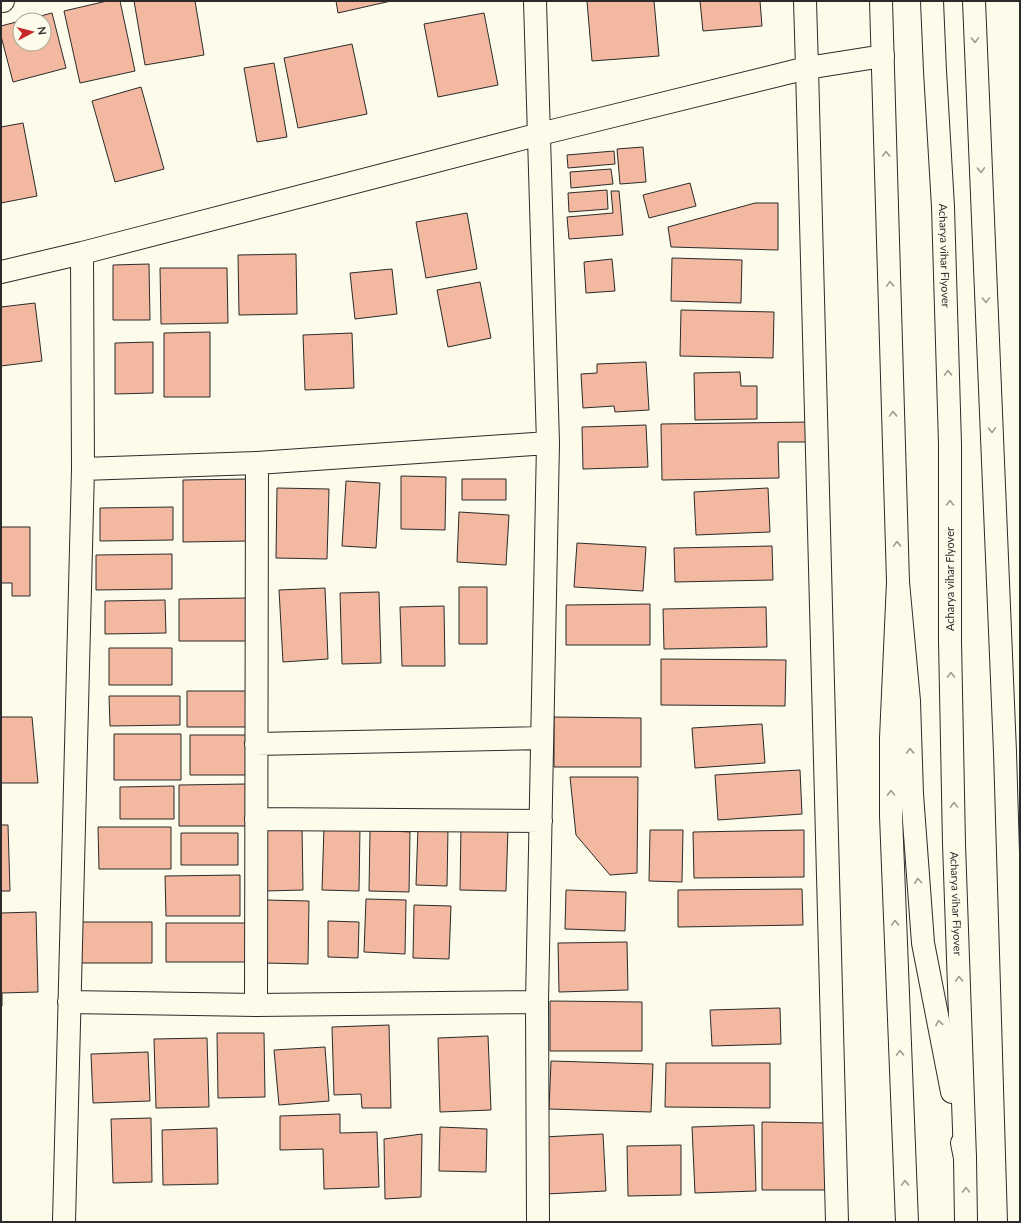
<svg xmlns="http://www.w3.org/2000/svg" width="1021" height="1223" font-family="Lato,sans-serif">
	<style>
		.building { fill: #f2b8a0; stroke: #2b2b2b }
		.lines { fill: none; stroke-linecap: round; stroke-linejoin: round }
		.street-casing { stroke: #2b2b2b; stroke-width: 24 }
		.secondary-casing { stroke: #2b2b2b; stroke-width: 24 }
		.highway-casing { stroke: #2b2b2b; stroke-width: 24 }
		.street { stroke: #fdfbea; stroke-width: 22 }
		.secondary { stroke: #fdfbea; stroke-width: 22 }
		.highway { stroke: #fdfbea; stroke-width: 22 }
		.oneway { stroke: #9e9d94 }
		.labels { text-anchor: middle; stroke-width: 3; stroke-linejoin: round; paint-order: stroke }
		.street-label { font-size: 11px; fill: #2b2b2b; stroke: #fdfbea }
	</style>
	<rect width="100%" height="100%" fill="#fdfbea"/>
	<!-- building -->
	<path class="building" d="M 107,1 L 120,1 L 135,71 L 80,83 L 64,11 Z
		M 134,1 L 195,1 L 204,55 L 145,65 Z
		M 336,1 L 391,1 L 338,13 Z
		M 587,1 L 654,1 L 659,56 L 592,61 Z
		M 700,1 L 760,1 L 762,26 L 703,31 Z
		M 52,13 L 66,68 L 13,82 L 1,36 L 1,26 L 20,21 L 20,44 L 44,44 L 44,20 L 25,20 Z
		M 484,13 L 498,85 L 438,97 L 424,24 Z
		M 352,44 L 367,114 L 298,128 L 284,58 Z
		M 274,63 L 287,137 L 257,142 L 244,68 Z
		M 141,87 L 164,169 L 115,182 L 92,101 Z
		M 23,123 L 37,196 L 1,203 L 1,127 Z
		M 643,147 L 646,182 L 620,184 L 617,149 Z
		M 614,151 L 615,164 L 568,168 L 567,155 Z
		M 611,169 L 613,184 L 571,188 L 570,172 Z
		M 690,183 L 696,206 L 649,218 L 643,195 Z
		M 607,190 L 608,209 L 569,212 L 568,193 Z
		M 611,191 L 619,191 L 623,235 L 569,239 L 567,217 L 613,213 Z
		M 755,203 L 778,203 L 778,250 L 671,247 L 668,227 Z
		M 467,213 L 477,269 L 426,278 L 416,222 Z
		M 296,254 L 297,314 L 239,315 L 238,255 Z
		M 672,258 L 742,260 L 741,303 L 671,301 Z
		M 612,259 L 615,291 L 586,293 L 584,262 Z
		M 149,264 L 150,320 L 113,320 L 113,265 Z
		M 160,268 L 227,268 L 228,323 L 161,324 Z
		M 392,269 L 397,314 L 355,319 L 350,273 Z
		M 480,282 L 491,338 L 448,347 L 437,290 Z
		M 35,303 L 42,361 L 1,366 L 1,307 Z
		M 681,310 L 774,312 L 773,358 L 680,356 Z
		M 210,332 L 210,397 L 164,397 L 164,333 Z
		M 352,333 L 354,388 L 305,390 L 303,335 Z
		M 153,342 L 153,393 L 115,394 L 115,343 Z
		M 646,362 L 649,410 L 615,412 L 614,406 L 583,408 L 581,374 L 597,373 L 597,364 Z
		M 740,372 L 741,386 L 757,386 L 757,419 L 695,420 L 694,373 Z
		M 810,422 L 810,442 L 778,442 L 779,478 L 662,480 L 661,424 Z
		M 646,425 L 648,467 L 583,469 L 582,427 Z
		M 401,476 L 446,477 L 445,530 L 401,529 Z
		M 248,479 L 248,541 L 183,542 L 183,480 Z
		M 462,479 L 506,479 L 506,500 L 462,500 Z
		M 346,481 L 380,483 L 376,548 L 342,546 Z
		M 277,488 L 329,489 L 327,559 L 276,558 Z
		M 768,488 L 770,532 L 696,535 L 694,492 Z
		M 173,507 L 173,540 L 100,541 L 100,508 Z
		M 459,512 L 509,515 L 506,565 L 457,562 Z
		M 1,527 L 30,527 L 30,596 L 12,596 L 12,583 L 1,583 Z
		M 577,543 L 646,547 L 643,591 L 574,587 Z
		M 772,546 L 773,580 L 675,582 L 674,548 Z
		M 172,554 L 172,589 L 96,590 L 96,555 Z
		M 459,587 L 487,587 L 487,644 L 459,644 Z
		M 325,588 L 328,659 L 283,662 L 279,590 Z
		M 379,592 L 381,663 L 342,664 L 340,593 Z
		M 247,598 L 247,641 L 179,641 L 179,599 Z
		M 165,600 L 166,633 L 105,634 L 105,601 Z
		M 650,604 L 650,645 L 566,645 L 566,605 Z
		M 444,606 L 445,666 L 402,666 L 400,607 Z
		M 766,607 L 767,647 L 664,649 L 663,609 Z
		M 109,648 L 172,648 L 172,685 L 109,685 Z
		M 661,659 L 786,660 L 785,706 L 661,705 Z
		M 187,691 L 251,691 L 251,727 L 187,727 Z
		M 109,696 L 180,696 L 180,725 L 110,726 Z
		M 1,717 L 32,717 L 38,783 L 1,783 Z
		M 554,717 L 641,718 L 641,767 L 554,767 Z
		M 762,724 L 765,763 L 695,768 L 692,728 Z
		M 114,734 L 181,734 L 181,780 L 114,780 Z
		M 190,735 L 248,735 L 248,775 L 190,775 Z
		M 800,770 L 802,814 L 718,820 L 715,775 Z
		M 570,777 L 638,777 L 637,873 L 610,875 L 576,835 Z
		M 246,784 L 246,826 L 179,826 L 179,785 Z
		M 174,786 L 174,819 L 120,819 L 120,787 Z
		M 1,825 L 8,825 L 10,891 L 1,891 Z
		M 324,826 L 360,827 L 359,891 L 322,890 Z
		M 461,826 L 508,828 L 506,891 L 460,890 Z
		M 98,827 L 171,827 L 171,869 L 99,869 Z
		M 418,827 L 448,828 L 447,886 L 416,885 Z
		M 302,828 L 303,890 L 265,891 L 263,829 Z
		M 370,830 L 410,832 L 409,892 L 369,891 Z
		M 650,830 L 683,830 L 682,882 L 649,881 Z
		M 804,830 L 804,877 L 694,878 L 693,832 Z
		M 181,833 L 238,833 L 238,865 L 181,865 Z
		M 240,875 L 240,916 L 166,916 L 165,876 Z
		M 802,889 L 803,925 L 678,927 L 678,890 Z
		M 566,890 L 626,892 L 625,931 L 565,929 Z
		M 366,899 L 406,900 L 405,954 L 364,952 Z
		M 266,900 L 309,901 L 308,964 L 264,963 Z
		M 414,905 L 451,906 L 449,959 L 413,958 Z
		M 36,912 L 38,992 L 2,993 L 2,1006 L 1,1006 L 1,913 Z
		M 328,921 L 359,922 L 358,958 L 328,957 Z
		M 81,922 L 152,922 L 152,963 L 81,963 Z
		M 166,923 L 247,923 L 248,962 L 166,962 Z
		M 627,942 L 628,990 L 559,992 L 558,943 Z
		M 550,1001 L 642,1002 L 642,1051 L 550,1051 Z
		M 780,1008 L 781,1044 L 712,1046 L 710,1010 Z
		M 389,1025 L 391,1108 L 362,1108 L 361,1094 L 334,1095 L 332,1027 Z
		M 217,1033 L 264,1033 L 265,1097 L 218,1098 Z
		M 488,1036 L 491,1110 L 440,1112 L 438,1038 Z
		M 207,1038 L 209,1107 L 156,1108 L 154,1039 Z
		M 325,1047 L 329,1101 L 279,1105 L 274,1050 Z
		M 148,1052 L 150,1101 L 93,1103 L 91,1054 Z
		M 551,1061 L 653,1064 L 651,1112 L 549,1109 Z
		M 666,1063 L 770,1063 L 770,1108 L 665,1107 Z
		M 340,1114 L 340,1133 L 377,1132 L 379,1187 L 324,1189 L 323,1149 L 280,1150 L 280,1116 Z
		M 151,1118 L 152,1182 L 113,1183 L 111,1119 Z
		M 762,1122 L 826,1123 L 826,1190 L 762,1190 Z
		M 754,1125 L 756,1191 L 695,1193 L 692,1127 Z
		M 440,1127 L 487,1129 L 486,1172 L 439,1171 Z
		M 217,1128 L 218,1184 L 163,1185 L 162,1130 Z
		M 422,1134 L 421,1197 L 385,1199 L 384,1139 Z
		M 603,1134 L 606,1191 L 546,1194 L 543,1137 Z
		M 681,1145 L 681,1195 L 628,1196 L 627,1146 Z"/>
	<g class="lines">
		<!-- street casing -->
		<g class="street-casing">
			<path id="street" d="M 1,1 L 3,1
				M 535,1 L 548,443 L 537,1002 L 538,1222
				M 805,1 L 807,68 L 883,56
				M 1,272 L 82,253 L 540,134 L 807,68 L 837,1222
				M 83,469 L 257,463 L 548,443
				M 256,744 L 542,738
				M 256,819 L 541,821
				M 69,1002 L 256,1005 L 537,1002
				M 256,1005 L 257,463
				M 64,1222 L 83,469 L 82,253"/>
		</g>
		<!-- secondary casing -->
		<g class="secondary-casing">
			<path id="secondary" d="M 881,1 L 898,582 L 891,738 L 891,816 L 907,1222"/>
		</g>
		<!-- highway casing -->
		<g class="highway-casing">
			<g id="highway">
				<path id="s1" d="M 932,1 L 935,71 L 943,207 L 950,444 L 950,641 L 954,844 L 965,1158"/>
				<path d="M 974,1 L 1005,752 L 1019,1222"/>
				<path d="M 898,582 L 909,701 L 912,794 L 923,943 L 952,1092"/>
				<path d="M 962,1143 L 965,1158 L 966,1222"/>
			</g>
		</g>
		<!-- street -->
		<use href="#street" class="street"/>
		<!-- secondary -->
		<use href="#secondary" class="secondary"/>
		<!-- highway -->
		<use href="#highway" class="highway"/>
	</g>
	<!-- one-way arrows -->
	<defs><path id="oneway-chevron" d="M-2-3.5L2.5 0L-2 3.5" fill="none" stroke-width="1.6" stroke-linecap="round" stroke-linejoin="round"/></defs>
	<g class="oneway">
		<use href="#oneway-chevron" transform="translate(975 40) rotate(88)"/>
		<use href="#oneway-chevron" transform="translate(886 154) rotate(-92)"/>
		<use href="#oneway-chevron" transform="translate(981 170) rotate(88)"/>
		<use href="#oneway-chevron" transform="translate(890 284) rotate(-92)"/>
		<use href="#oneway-chevron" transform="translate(986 300) rotate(88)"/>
		<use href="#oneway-chevron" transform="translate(948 373) rotate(-92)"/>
		<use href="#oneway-chevron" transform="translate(893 414) rotate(-92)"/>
		<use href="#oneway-chevron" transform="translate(992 430) rotate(88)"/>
		<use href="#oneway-chevron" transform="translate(950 503) rotate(-90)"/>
		<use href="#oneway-chevron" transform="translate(897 544) rotate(-92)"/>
		<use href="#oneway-chevron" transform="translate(951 675) rotate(-91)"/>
		<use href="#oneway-chevron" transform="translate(910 751) rotate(-92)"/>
		<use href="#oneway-chevron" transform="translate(891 793) rotate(-91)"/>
		<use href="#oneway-chevron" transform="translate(954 805) rotate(-91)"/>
		<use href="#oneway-chevron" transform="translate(918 881) rotate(-95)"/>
		<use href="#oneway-chevron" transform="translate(895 923) rotate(-92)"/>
		<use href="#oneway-chevron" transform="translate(959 979) rotate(-92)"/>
		<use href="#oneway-chevron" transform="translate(939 1023) rotate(-101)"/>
		<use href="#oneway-chevron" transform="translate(900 1053) rotate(-92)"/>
		<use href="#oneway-chevron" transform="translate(905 1183) rotate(-92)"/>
		<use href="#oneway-chevron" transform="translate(966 1190) rotate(-91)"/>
	</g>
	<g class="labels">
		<!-- street labels -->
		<g class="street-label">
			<text dy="4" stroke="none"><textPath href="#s1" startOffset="255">Acharya vihar Flyover</textPath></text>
			<text transform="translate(950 579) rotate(-90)" y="4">Acharya vihar Flyover</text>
			<text dy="4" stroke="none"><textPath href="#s1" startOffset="903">Acharya vihar Flyover</textPath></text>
		</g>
	</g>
	<!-- border -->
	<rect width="1021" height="1223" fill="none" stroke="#2b2b2b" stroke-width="4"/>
	<!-- north arrow -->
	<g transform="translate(32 32) rotate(83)"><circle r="19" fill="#fdfbea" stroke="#a9a89e"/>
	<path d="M0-3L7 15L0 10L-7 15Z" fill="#c62828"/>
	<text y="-6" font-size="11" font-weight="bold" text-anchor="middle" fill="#2b2b2b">N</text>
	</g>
</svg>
